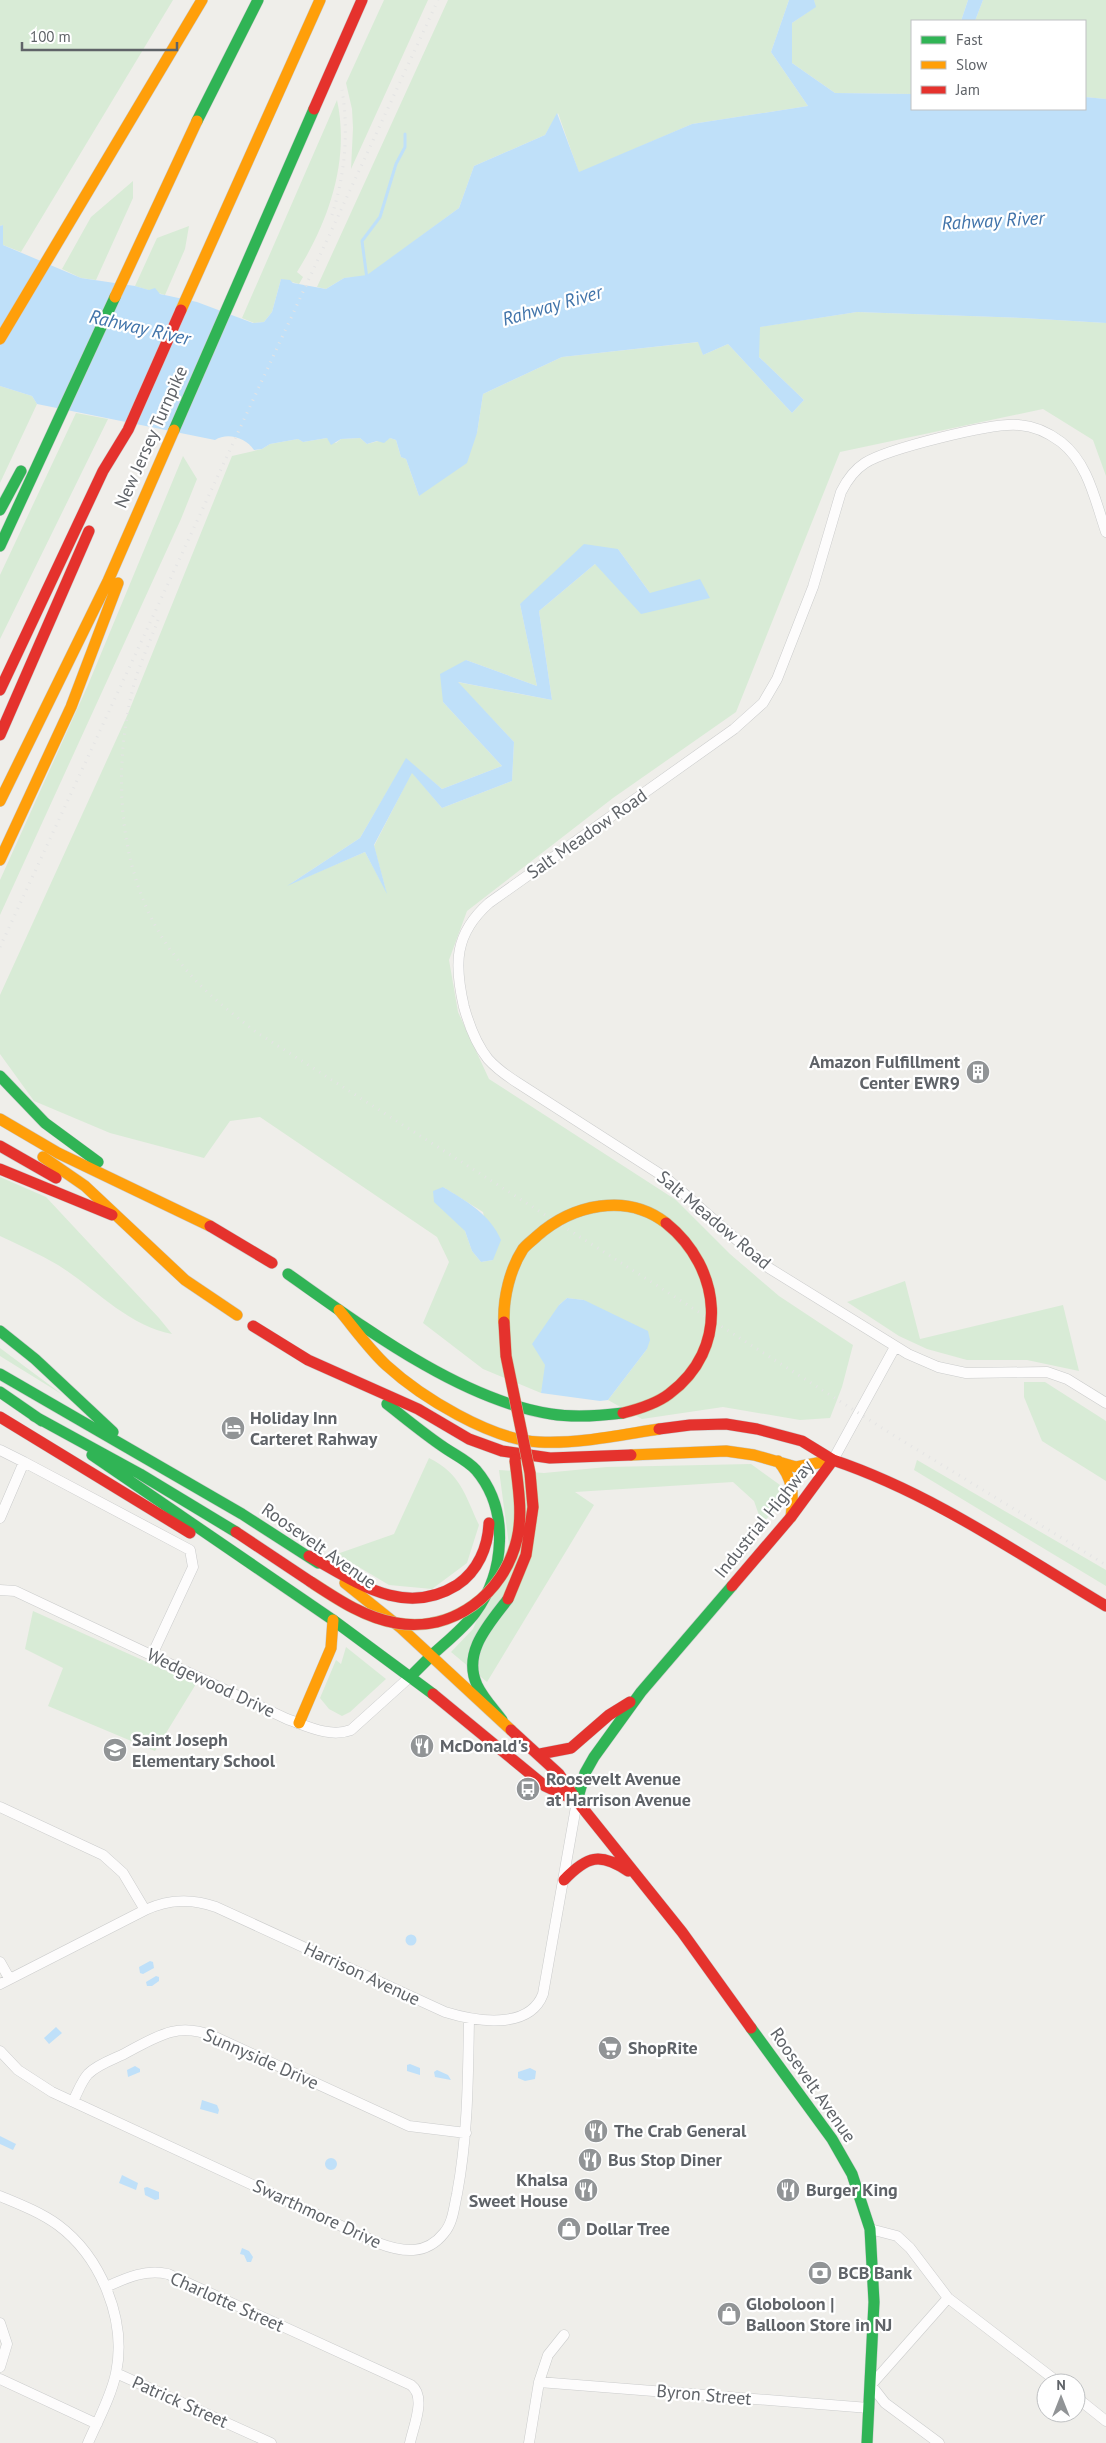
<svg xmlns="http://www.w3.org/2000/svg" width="1106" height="2443" font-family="'PT Sans',sans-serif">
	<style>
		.green { fill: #d8ebd6; fill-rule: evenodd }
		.water { fill: #bfe0f9 }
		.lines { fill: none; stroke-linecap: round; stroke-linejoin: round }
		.stream { stroke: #bfe0f9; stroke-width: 3 }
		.street-casing { stroke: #cbcccc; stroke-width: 11 }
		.fast-casing { stroke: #cacacb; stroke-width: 12 }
		.slow-casing { stroke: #cacacb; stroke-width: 12 }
		.jam-casing { stroke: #cacacb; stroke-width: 12 }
		.street { stroke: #fdfcfc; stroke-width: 10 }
		.fast { stroke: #30b455; stroke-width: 11 }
		.slow { stroke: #ff9f0a; stroke-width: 11 }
		.jam { stroke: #e5322d; stroke-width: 11 }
		.rail { stroke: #e4e4e4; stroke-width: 3; stroke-dasharray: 1 6; stroke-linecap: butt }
		.slow-bridge-casing { stroke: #c8b996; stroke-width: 12; stroke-linecap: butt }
		.jam-bridge-casing { stroke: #c8b996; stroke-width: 12; stroke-linecap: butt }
		.slow-bridge { stroke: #ff9f0a; stroke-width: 11 }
		.jam-bridge { stroke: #e5322d; stroke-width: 11 }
		.labels { text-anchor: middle; stroke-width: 4.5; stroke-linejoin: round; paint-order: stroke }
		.street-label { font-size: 18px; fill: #5f6368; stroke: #fff }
		.poi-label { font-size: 18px; font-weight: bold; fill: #5f6368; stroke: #fff; text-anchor: start }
		.water-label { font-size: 19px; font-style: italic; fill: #4174aa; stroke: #fff }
	</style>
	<rect width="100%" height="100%" fill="#efeeea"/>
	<!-- green -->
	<path class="green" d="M 0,0 L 173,0 L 21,252 L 3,245 L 3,225 L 0,226 Z
		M 384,0 L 428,0 L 351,169 L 353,128 L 352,109 L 346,83 Z
		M 448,0 L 789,0 L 771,52 L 808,106 L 692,124 L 579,173 L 558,113 L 545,135 L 474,166 L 459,208 L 367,276 L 344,278 L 326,289 L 317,287 Z
		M 814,0 L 968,0 L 961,21 L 912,21 L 912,94 L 835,93 L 792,63 L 792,23 L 815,7 Z
		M 983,0 L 1106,0 L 1106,99 L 1085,97 L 1085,21 L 975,21 Z
		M 337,100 C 350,160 329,221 297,272 L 303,277 L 299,284 L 281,279 L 272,312 L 264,322 L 254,323 L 242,318 Z
		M 133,181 L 133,198 L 96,280 L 81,278 L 62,269 L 91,217 Z
		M 189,226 L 185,249 L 165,295 L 135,286 L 157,238 Z
		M 857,312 L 1023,318 L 1106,323 L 1106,476 L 1093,440 L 1043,409 L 840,452 L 736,712 L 613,798 L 467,911 L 449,960 L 458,1012 L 489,1079 L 676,1200 L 730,1254 L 779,1296 L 853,1345 L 842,1387 L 830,1418 L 800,1420 L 723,1407 L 642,1419 L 608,1400 L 647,1349 L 584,1300 L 567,1298 L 559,1305 L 541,1393 L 483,1369 L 423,1323 L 449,1262 L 437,1237 L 260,1117 L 230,1121 L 204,1158 L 110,1133 L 34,1101 L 0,1054 L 0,995 L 127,716 L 232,456 L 262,449 L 270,444 L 298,439 L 303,442 L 327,438 L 336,443 L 341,439 L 360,438 L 367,444 L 390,438 L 396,440 L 401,457 L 406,459 L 419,496 L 477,433 L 483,394 L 562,357 L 699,342 L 703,355 L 728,344 L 792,413 L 804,400 L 759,357 L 759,327 ZM 618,549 L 650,593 L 595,564 L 539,611 L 552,700 L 457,682 L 514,742 L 512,781 L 442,808 L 412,772 L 374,846 L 386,891 L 365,852 L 290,884 L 360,838 L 406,759 L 442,789 L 502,766 L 443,702 L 466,660 L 537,686 L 520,604 ZM 443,1187 L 483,1212 L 493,1260 L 481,1262 L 472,1251 L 465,1231 Z
		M 0,386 L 32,396 L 37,404 L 0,483 Z
		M 76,413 L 108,419 L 0,639 L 0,575 Z
		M 183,456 L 197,479 L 181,519 L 0,915 L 0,880 L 88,685 Z
		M 0,1177 L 46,1197 L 159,1318 L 172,1334 C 128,1326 95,1288 58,1265 C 39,1254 19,1245 0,1236 Z
		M 905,1281 L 920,1339 L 1063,1305 L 1079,1371 L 1027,1360 L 967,1360 L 927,1349 L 899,1336 L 847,1302 Z
		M 0,1348 L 63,1395 L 0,1356 Z
		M 1024,1382 L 1045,1382 L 1106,1421 L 1106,1481 L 1042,1441 L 1024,1397 Z
		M 429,1458 C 461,1474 465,1495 479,1525 L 467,1563 L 432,1589 L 389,1585 L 337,1554 L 394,1534 Z
		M 917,1460 L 1106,1570 L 1106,1586 L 914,1470 Z
		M 751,1464 L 780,1485 L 776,1510 L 754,1530 L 760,1518 L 754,1501 L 733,1482 L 575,1492 L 594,1505 L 487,1682 L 451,1652 L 473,1629 L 509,1545 L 499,1470 L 544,1473 L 607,1467 Z
		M 33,1611 L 196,1684 L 155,1751 L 48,1706 L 63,1668 L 25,1649 Z
		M 346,1647 L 386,1679 L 350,1712 L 342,1716 L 329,1709 L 320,1698 L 336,1660 L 341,1664 Z"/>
	<!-- water -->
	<path class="water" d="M 789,0 L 814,0 L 816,7 L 792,23 L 792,63 L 835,93 L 912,94 L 912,109 L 1085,109 L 1085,97 L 1106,99 L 1106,323 L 1023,318 L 857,312 L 760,327 L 759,357 L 804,400 L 792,413 L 728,344 L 703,355 L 698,342 L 562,357 L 483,394 L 477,433 L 467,463 L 419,496 L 406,459 L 401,457 L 396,440 L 390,438 L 384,443 L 377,441 L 367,444 L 360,438 L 341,439 L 331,445 L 327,438 L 303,442 L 298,439 L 270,444 L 262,449 L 254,450 C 246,438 228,432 215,440 L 37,404 L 32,396 L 0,386 L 0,226 L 3,225 L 3,245 L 81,278 L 135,286 L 149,290 L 155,288 L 160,294 L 197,302 L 253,323 L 264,322 L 272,312 L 281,279 L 290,280 L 293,283 L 326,289 L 344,278 L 367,275 L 459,208 L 474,166 L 545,135 L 557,113 L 579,172 L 692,124 L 808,106 L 771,52 Z
		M 968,0 L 983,0 L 975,21 L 961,21 Z
		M 584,544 L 618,549 L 650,593 L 700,579 L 710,598 L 641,614 L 595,564 L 539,611 L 552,700 L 458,682 L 514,742 L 512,781 L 442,808 L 412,773 L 374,845 L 387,894 L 365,852 L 287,886 L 360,838 L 406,758 L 442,789 L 502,766 L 443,702 L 440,674 L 466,660 L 537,686 L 520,604 Z
		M 443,1187 C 466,1201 490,1214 501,1240 L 493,1260 L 481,1262 L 472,1251 L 465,1231 L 434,1202 L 433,1191 Z
		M 567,1298 L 584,1300 L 648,1331 L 650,1340 L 647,1349 L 608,1400 L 600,1401 L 541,1393 L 545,1365 L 532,1344 L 559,1305 Z
		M405.5 1940a5.5 5.5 0 1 1 11 0a5.5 5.5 0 1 1-11 0Z
		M 150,1961 L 153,1962 L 154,1968 L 143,1974 L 140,1973 L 139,1967 Z
		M 156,1976 L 159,1977 L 159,1981 L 152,1986 L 147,1986 L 146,1982 Z
		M 56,2027 L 62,2033 L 49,2044 L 44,2038 Z
		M 410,2064 L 420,2068 L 420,2075 L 407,2071 L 407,2065 Z
		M 135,2066 L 140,2069 L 140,2072 L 128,2077 L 127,2070 Z
		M 530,2068 L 536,2071 L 535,2079 L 525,2081 L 518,2078 L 518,2072 Z
		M 437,2070 L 448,2075 L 451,2080 L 435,2077 L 434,2072 Z
		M 202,2100 L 217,2105 L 219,2110 L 218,2114 L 200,2109 Z
		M 0,2136 L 16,2144 L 13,2150 L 0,2144 Z
		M325 2164a6 6 0 1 1 12 0a6 6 0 1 1-12 0Z
		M 122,2175 L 138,2183 L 136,2190 L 119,2183 Z
		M 147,2187 L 159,2192 L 159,2199 L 155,2200 L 145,2195 L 144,2188 Z
		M 242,2248 L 249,2251 L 253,2257 L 251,2262 L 247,2262 L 244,2255 L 240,2254 Z"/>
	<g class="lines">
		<!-- stream -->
		<path class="stream" d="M 367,279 L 362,241 L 380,217 L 396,164 L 405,147 L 405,134"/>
		<!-- street casing -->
		<g class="street-casing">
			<path id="street" d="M 1106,532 C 1095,500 1088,463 1061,442 C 1049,433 1034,426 1019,425 C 993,422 887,449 865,463 C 854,470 847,480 841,492 L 813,587 L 777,679 L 763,703 L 734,729 L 489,903 C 454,934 454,964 464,1007 C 469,1025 476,1044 488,1059 C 497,1069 507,1076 518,1083 L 666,1178 L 769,1268 L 908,1354 L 938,1367 L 966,1373 L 1047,1372 L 1067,1379 L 1106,1403
				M 0,1450 L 24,1462 L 0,1518
				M 833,1460 L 895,1347
				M 24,1462 L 190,1550 L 193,1567 L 152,1655
				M 0,1590 L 15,1591 L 287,1719 C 307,1726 330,1738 351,1730 L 411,1676
				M 0,1807 L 103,1855 L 123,1873 L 145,1910
				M 0,1962 L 9,1978
				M 0,1984 L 145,1910 C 169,1899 191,1898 216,1907 L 445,2012 C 474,2021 529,2031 543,1994 L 577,1801
				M 0,2051 L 18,2070 L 52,2092 L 378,2243 C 402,2252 426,2256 444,2233 C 453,2223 454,2207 457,2194 C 468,2135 468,2078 469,2019
				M 73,2101 C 78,2092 81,2082 88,2074 C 97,2065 111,2060 122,2055 C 155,2038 175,2021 213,2036 L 409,2126 L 466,2133
				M 0,2196 C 19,2204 40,2212 58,2225 C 101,2257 127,2320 116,2373 C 111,2397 98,2420 88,2443
				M 870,2229 L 897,2236 L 910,2248 L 948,2298 L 1059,2383
				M 106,2287 C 126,2278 145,2269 168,2274 L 411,2385 C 427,2397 413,2427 410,2443
				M 0,2323 L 7,2344 L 0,2367
				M 116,2373 L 271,2443
				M 0,2379 L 97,2424
				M 539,2382 L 869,2408
				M 1076,2397 L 1106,2421
				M 529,2443 L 539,2382 L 548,2355 L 564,2335
				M 939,2443 L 885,2403 L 871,2385 L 948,2298"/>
		</g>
		<!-- fast casing -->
		<g class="fast-casing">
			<path id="fast" d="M 197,121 L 258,0
				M 174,430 L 314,109
				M 0,510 L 21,471
				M 0,546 L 115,297
				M 0,1076 L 45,1123 L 98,1162
				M 288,1274 C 362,1326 460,1400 551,1414 C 575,1418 599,1416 623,1413
				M 0,1331 L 35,1359 L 113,1432
				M 0,1374 L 242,1514 L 318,1563
				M 0,1392 L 42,1421
				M 387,1404 C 405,1418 423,1433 442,1446 C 453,1454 467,1460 476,1470 C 510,1510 505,1572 475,1613 C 463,1629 446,1642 431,1656
				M 34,1416 L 140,1474 L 236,1532
				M 92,1455 L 333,1620 L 433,1694
				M 411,1676 L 431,1656
				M 502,1720 C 494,1709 483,1698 477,1685 C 462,1652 489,1624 508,1599
				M 577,1801 L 585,1773 L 594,1757 L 641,1692 L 732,1586
				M 751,2028 L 832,2139 L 852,2174 L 870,2229 L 874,2302 L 867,2443"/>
		</g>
		<!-- slow casing -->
		<g class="slow-casing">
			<path id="slow" d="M 115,297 L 197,121
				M 181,310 L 320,0
				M 0,339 L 202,0
				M 0,801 L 108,581 L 174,430
				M 0,860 L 71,707 L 118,583
				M 0,1119 L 58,1153 L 210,1226
				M 43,1157 L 85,1186 L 185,1280 L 237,1315
				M 339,1310 C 354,1328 369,1349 386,1365 C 421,1397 491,1440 539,1442 C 579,1444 620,1435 659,1429
				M 631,1455 L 726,1451 L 754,1455 L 796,1467 L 833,1460
				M 778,1461 C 793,1478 794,1495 791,1517
				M 345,1583 L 401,1628 L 511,1730
				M 299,1723 L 331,1648 L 333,1620"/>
		</g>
		<!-- jam casing -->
		<g class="jam-casing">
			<path id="jam" d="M 314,109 L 362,0
				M 0,690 L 103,471 L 128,430 L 181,310
				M 0,735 L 89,531
				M 0,1146 L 56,1178
				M 0,1169 L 112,1215
				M 210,1226 L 272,1263
				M 253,1326 L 308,1360 L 418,1409 L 469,1439 L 502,1451 L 550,1458 L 631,1455
				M 0,1417 L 190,1533
				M 659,1429 L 690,1425 L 726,1424 L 757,1429 L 802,1441 L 833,1460
				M 236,1532 L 311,1582
				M 309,1556 C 356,1582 404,1618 457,1585 C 478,1571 488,1547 489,1523
				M 732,1586 L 791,1517 L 833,1460 C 931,1493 1017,1553 1106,1606
				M 433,1694 L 545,1786 L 575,1800
				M 511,1730 L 559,1774 L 577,1801 L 682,1932 L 751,2028
				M 540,1754 L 571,1748 L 609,1715 L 630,1702
				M 564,1880 C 587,1856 600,1852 628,1871"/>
		</g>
		<!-- street -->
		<use href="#street" class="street"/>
		<!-- fast -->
		<use href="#fast" class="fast"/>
		<!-- slow -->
		<use href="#slow" class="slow"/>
		<!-- jam -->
		<use href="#jam" class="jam"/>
		<!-- rail -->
		<path class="rail" d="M 332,215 C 345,174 349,132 342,90
			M 158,620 C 150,642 139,665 133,688 C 110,779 119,892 183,966 C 204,992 230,1012 256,1032 L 898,1438 L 1106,1565
			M 0,947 L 438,0"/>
		<!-- slow-bridge casing -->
		<g class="slow-bridge-casing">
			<path id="slow-bridge" d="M 504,1322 C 503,1298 510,1269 523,1249 C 527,1244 533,1240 537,1236 C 572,1205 626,1192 666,1223"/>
		</g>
		<!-- jam-bridge casing -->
		<g class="jam-bridge-casing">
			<path id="jam-bridge" d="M 504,1322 L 506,1356 L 530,1473 L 533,1507 L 526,1555 L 508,1599
				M 623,1413 C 639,1409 656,1404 669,1394 C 730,1349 722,1268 666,1223
				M 311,1582 C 337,1599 365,1618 396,1623 C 453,1633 504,1594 517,1539 C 523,1514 518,1486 515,1460"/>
		</g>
		<!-- slow-bridge -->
		<use href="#slow-bridge" class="slow-bridge"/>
		<!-- jam-bridge -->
		<use href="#jam-bridge" class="jam-bridge"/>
	</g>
	<!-- icons -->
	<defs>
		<g id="building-disc" transform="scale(1.25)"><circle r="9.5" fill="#919496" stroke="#fff"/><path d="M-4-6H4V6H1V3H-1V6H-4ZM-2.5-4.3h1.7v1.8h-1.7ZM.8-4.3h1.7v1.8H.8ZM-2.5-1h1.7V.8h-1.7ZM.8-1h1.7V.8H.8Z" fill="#fff"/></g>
		<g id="hotel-disc" transform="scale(1.25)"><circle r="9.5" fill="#919496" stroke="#fff"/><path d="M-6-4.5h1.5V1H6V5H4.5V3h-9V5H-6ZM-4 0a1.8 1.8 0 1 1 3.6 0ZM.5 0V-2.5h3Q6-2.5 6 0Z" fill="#fff"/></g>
		<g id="restaurant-disc" transform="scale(1.25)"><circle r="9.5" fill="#919496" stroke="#fff"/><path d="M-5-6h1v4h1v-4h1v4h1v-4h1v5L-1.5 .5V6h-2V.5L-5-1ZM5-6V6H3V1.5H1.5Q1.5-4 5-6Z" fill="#fff"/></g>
		<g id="school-disc" transform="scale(1.25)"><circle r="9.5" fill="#919496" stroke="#fff"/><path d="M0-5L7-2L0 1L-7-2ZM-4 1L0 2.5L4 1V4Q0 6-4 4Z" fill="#fff"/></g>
		<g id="bus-disc" transform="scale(1.25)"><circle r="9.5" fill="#919496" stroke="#fff"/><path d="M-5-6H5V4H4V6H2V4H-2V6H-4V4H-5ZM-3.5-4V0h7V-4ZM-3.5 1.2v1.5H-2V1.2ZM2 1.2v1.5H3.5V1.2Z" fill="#fff"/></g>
		<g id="supermarket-disc" transform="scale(1.25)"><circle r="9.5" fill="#919496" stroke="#fff"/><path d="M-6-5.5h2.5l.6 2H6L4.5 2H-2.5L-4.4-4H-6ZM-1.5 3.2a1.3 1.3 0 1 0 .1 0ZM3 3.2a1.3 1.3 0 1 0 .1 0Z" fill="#fff"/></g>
		<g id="shop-disc" transform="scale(1.25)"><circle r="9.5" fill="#919496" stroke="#fff"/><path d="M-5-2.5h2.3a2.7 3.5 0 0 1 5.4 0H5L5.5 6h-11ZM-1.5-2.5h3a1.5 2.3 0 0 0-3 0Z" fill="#fff"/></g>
		<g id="bank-disc" transform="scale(1.25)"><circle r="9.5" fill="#919496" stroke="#fff"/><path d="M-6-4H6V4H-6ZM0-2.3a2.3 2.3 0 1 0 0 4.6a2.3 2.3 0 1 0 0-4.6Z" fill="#fff"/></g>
	</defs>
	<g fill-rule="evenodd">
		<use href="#building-disc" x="978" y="1072"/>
		<use href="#hotel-disc" x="233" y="1428"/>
		<use href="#restaurant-disc" x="422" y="1746"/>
		<use href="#school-disc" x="115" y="1750"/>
		<use href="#bus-disc" x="528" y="1789"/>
		<use href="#supermarket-disc" x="610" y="2048"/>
		<use href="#restaurant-disc" x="596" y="2131"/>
		<use href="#restaurant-disc" x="590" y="2160"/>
		<use href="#restaurant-disc" x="586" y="2190"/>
		<use href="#restaurant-disc" x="788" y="2190"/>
		<use href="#shop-disc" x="569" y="2229"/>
		<use href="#bank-disc" x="820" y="2273"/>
		<use href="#shop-disc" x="729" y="2314"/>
	</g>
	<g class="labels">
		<!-- street labels -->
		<g class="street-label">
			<text transform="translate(151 437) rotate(-66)" y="6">New Jersey Turnpike</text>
			<text transform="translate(587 834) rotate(-35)" y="6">Salt Meadow Road</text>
			<text transform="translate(714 1220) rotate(40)" y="6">Salt Meadow Road</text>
			<text transform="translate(764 1519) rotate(-51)" y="6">Industrial Highway</text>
			<text transform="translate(319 1546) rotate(35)" y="6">Roosevelt Avenue</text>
			<text transform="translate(211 1683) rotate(25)" y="6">Wedgewood Drive</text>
			<text transform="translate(362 1974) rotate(25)" y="6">Harrison Avenue</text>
			<text transform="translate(261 2059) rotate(24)" y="6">Sunnyside Drive</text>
			<text transform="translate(813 2085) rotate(55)" y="6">Roosevelt Avenue</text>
			<text transform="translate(317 2214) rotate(25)" y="6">Swarthmore Drive</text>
			<text transform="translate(227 2302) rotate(24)" y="6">Charlotte Street</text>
			<text transform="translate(704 2395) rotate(5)" y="6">Byron Street</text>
			<text transform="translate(180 2402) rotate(24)" y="6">Patrick Street</text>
		</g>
		<!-- poi labels -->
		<g class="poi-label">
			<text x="960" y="1068" text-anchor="end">Amazon Fulfillment<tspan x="960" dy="21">Center EWR9</tspan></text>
			<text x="250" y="1424">Holiday Inn<tspan x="250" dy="21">Carteret Rahway</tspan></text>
			<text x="132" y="1746">Saint Joseph<tspan x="132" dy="21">Elementary School</tspan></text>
			<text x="440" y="1752">McDonald's</text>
			<text x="546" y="1785">Roosevelt Avenue<tspan x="546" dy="21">at Harrison Avenue</tspan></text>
			<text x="628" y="2054">ShopRite</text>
			<text x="614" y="2137">The Crab General</text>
			<text x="608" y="2166">Bus Stop Diner</text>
			<text x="568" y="2186" text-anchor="end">Khalsa<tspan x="568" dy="21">Sweet House</tspan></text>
			<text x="806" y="2196">Burger King</text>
			<text x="586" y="2235">Dollar Tree</text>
			<text x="838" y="2279">BCB Bank</text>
			<text x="746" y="2310">Globoloon |<tspan x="746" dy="21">Balloon Store in NJ</tspan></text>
		</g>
		<!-- water labels -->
		<g class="water-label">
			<text transform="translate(993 220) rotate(-3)" y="7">Rahway River</text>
			<text transform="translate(552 305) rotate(-16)" y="7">Rahway River</text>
			<text transform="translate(140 327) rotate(13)" y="7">Rahway River</text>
		</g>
	</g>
	<!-- legend -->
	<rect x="911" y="20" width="175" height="90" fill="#ffffff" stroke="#bfc1c3"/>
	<rect x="921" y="36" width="25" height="8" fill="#30b455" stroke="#bfc1c3"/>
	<text x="956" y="45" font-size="15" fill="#5f6368">Fast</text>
	<rect x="921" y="61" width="25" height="8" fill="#ff9f0a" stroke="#bfc1c3"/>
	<text x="956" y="70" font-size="15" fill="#5f6368">Slow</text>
	<rect x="921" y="86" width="25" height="8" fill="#e5322d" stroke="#bfc1c3"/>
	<text x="956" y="95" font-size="15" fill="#5f6368">Jam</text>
	<!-- north arrow -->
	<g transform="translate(1061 2398)"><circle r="24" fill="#ffffff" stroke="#bfc1c3"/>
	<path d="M0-4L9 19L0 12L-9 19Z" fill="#919496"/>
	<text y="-8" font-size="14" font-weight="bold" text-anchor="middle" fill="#5f6368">N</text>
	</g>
	<!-- scale -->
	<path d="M22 42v8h155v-8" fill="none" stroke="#5f6368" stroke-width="2.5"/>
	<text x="30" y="42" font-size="15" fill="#5f6368" stroke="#ffffff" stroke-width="4" paint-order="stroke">100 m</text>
</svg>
